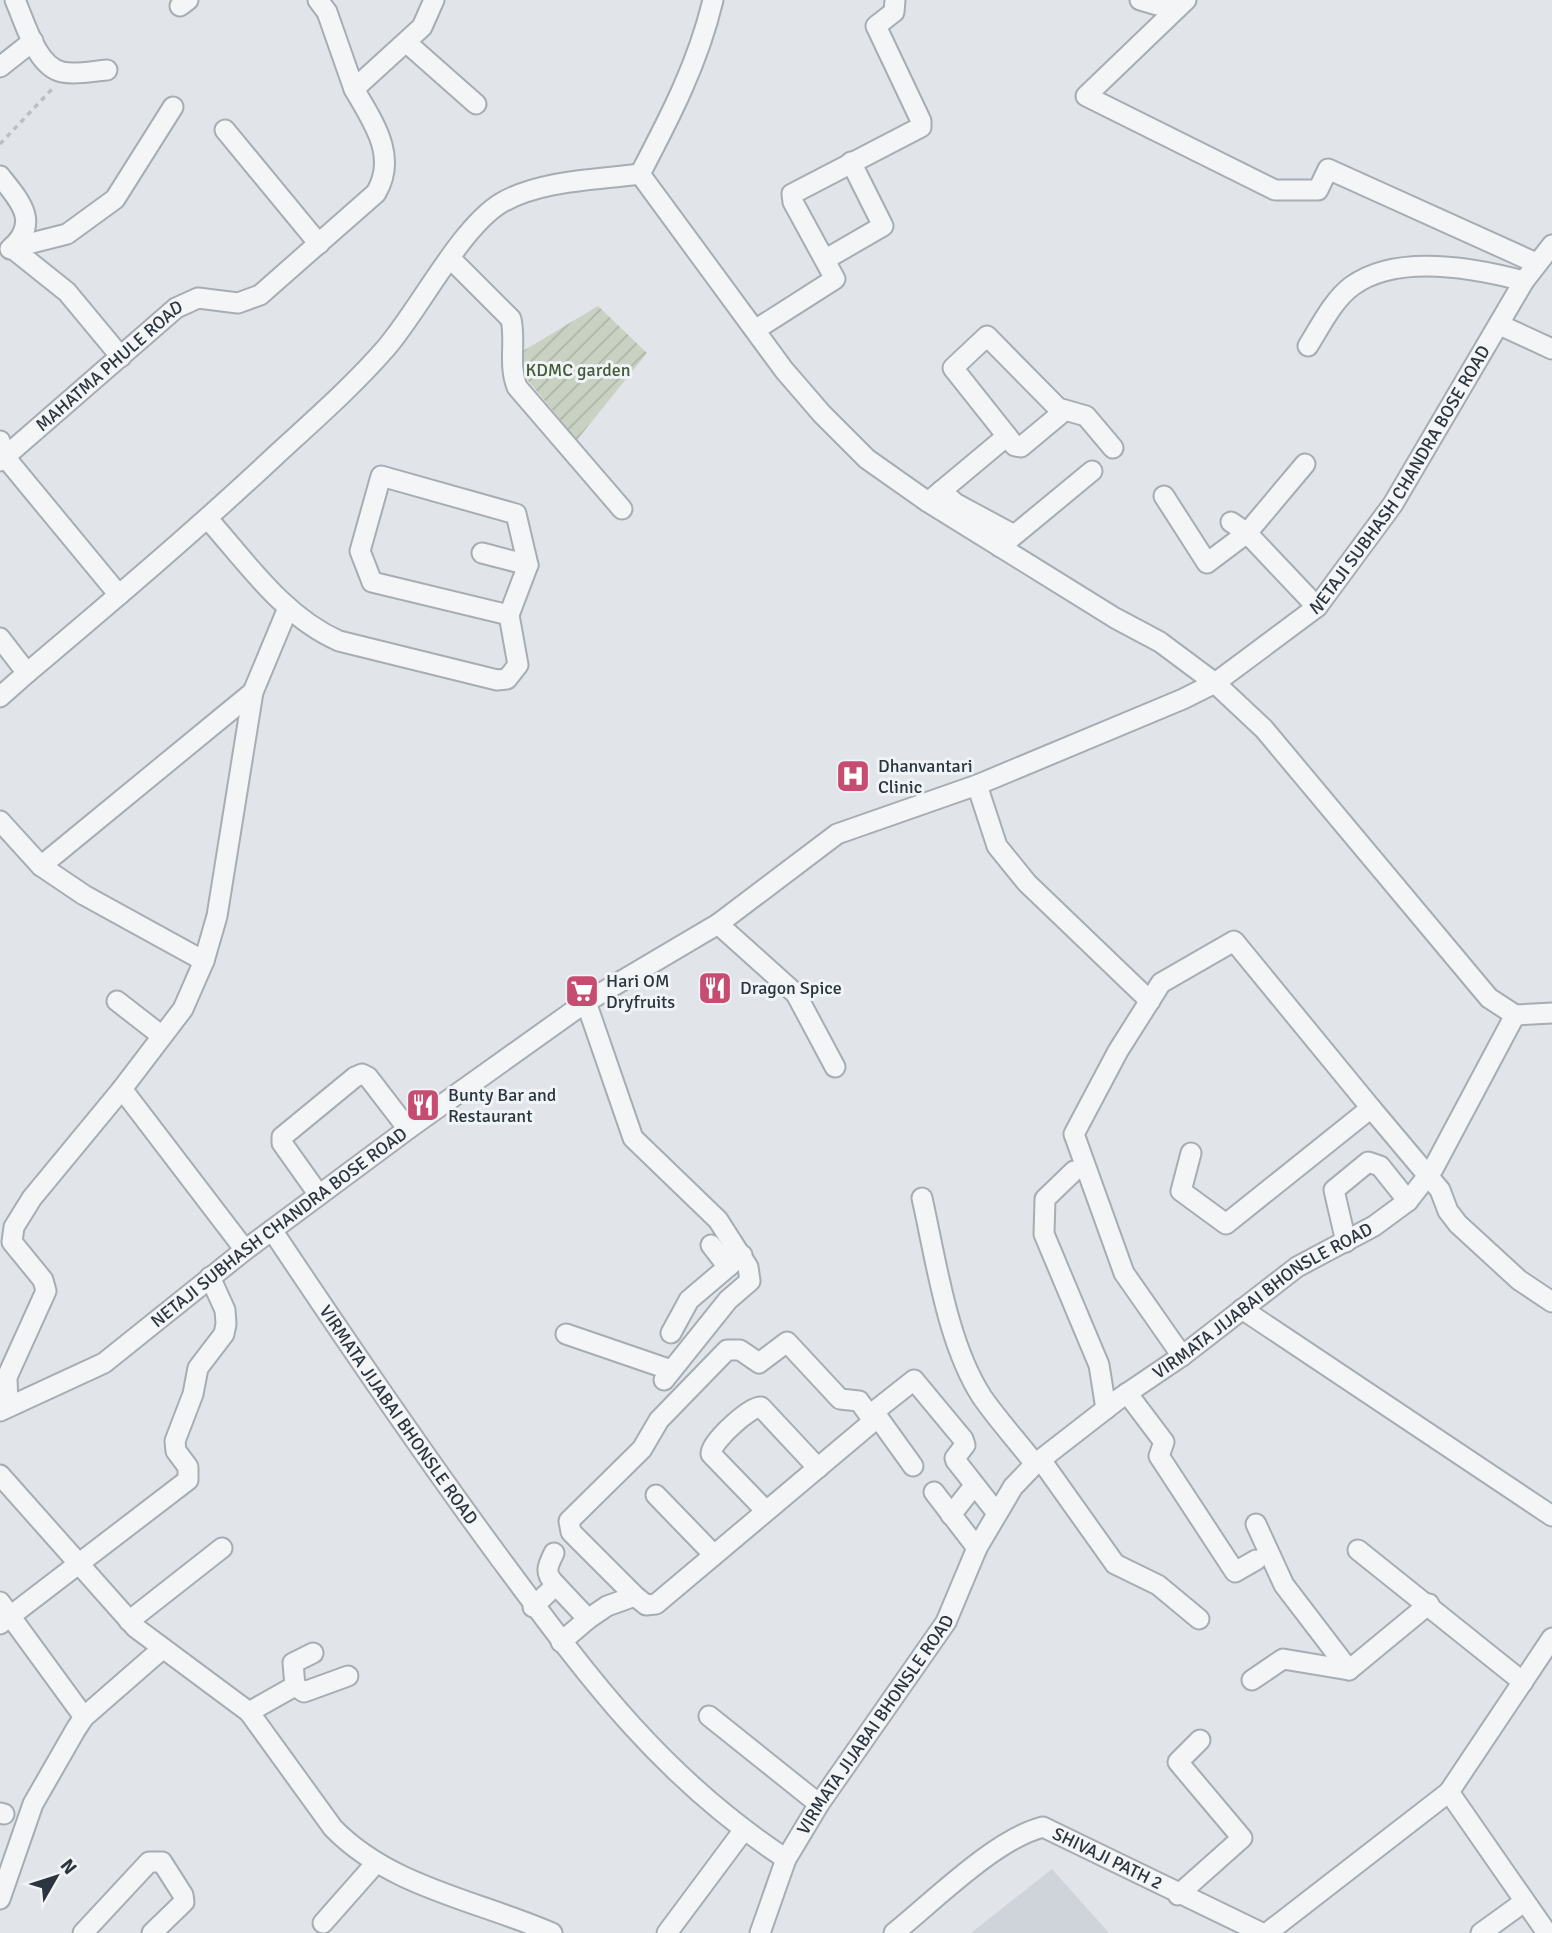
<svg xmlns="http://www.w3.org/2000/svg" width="1552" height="1933" font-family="Signika,sans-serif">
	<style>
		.built { fill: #cfd4da }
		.garden { fill: url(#garden-furrows) }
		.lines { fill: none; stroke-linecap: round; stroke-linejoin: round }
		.minor-casing { stroke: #a6adb3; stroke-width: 23 }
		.path { stroke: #bbbfc3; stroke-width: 3.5; stroke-dasharray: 5 5; stroke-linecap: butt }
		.minor { stroke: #f3f5f7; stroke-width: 19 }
		.labels { text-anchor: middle; stroke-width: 6; stroke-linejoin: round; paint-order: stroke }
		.street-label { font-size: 18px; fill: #2a353f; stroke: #f0f4f6 }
		.park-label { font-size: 18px; fill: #445a38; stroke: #f0f4f6 }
		.poi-label { font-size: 18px; fill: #2a353f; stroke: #f0f4f6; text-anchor: start }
	</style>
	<defs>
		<pattern id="garden-furrows" width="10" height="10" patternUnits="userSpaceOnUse" patternTransform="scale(1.75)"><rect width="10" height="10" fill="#c9d2c2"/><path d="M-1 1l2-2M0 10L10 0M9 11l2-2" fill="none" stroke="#adb5a8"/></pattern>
	</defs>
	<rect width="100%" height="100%" fill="#e1e5e9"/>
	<!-- built -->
	<path class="built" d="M 1052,1869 L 1109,1933 L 971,1933 Z"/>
	<!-- garden -->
	<path class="garden" d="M 598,306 L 647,353 L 577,440 L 526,378 L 523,351 Z"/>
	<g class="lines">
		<!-- minor casing -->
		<g class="minor-casing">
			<g id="minor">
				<path d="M 15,0 C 25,22 36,66 62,72 C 76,75 93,71 107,70"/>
				<path d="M 318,0 L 327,12 L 354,89"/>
				<path d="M 1140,0 L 1157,5 L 1165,0"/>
				<path d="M 1186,0 L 1086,96 L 1275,190 L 1318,190 L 1328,169 L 1536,263"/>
				<path d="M 180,6 L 188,0"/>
				<path d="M 407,43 L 476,104"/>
				<path d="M 0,67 L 33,41"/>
				<path d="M 225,130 L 319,244"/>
				<path d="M 640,174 L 784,370 L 822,414 L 867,459 L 928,502 L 1115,618 L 1160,642 L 1215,683 L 1264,729 L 1489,998 L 1515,1015 L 1552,1013"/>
				<path d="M 640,174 C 670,117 698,63 713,0"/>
				<path d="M 0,176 C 20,201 41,223 10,249"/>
				<path d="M 12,248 L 67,234 L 115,199 L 173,107"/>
				<path d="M 12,248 L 67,292 L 121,357"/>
				<path d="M 451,259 L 511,319 C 516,342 508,364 517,387 L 622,509"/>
				<path d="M 826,259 L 883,226 L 851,162"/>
				<path d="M 1500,325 L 1552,349"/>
				<path d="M 755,330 L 835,279 L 793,202 L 792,194 L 921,127 L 921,121 L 876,26 L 894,12 L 895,0"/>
				<path d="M 1308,346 C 1320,327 1333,300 1352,286 C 1397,253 1475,268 1524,281"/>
				<path d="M 1007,436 L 1015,446 L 1021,447 L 1063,412"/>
				<path d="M 0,441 L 5,457 L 119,595"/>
				<path id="s1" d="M 0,461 L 176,308 L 198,298 L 238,303 L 260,295 L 376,193 C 398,156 373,122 354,89 L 422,27 L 434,0"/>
				<path d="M 381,476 L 516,514 L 528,565 L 509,615 L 372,582 L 360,551 Z"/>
				<path d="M 941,491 L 955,503 L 1014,535"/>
				<path d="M 1164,496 L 1207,563 L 1247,533 L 1305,464"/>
				<path d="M 928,502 L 1007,436 L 953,368 L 987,336 L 1058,408 L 1086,416 L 1113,448"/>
				<path d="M 208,519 C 247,563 284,617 339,641 L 497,680 L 507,679 L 518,665 L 509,615"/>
				<path d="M 1231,522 L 1247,533 L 1317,607"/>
				<path d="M 1000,547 L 1092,471"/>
				<path d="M 482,553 L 528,565"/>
				<path d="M 0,638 L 27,673 C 111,602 195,531 275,456 C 313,421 352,387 386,348 C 419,310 460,228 501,203 C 540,180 596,180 640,174"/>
				<path d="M 0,697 L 27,673"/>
				<path d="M 977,785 L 997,846 L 1027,883 L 1150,1001"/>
				<path d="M 0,821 L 41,866 L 84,895 L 204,961 L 217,916 L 253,692 L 288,608"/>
				<path d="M 41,866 L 253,692"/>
				<path d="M 718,924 L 796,994 L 835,1067"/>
				<path d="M 117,1001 L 162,1036"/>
				<path d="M 586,1002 L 633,1138 L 718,1220 L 748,1267 L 750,1281 L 728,1300 L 664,1380"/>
				<path d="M 122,1089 L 245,1250"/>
				<path d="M 1371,1108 L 1440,1190 L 1448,1211 L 1458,1224 L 1519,1280 L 1552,1302"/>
				<path d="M 1074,1171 L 1045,1199 L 1044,1234 L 1099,1365 L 1106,1409"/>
				<path d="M 319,1195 L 282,1143 L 282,1137 L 355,1077 L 362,1074 L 368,1077 L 408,1129"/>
				<path d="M 922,1198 C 936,1260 947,1343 982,1397 C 998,1420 1018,1442 1035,1464"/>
				<path id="s2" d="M 272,1230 C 346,1341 420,1450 499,1557 C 588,1677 659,1775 786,1859"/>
				<path d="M 1346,1242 L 1334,1190 L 1368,1162 L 1380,1166 L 1408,1201"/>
				<path d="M 711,1245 L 728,1267"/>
				<path d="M 1242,1309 L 1552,1516"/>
				<path d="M 671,1333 L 689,1300 L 742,1255"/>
				<path d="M 566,1334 L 671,1370"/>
				<path d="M 1182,1356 L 1124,1273 L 1074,1134 L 1118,1051 L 1161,983 L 1234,941 L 1371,1108 L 1226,1224 L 1181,1191 L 1191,1153"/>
				<path d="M 1127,1393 L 1164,1442 L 1159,1456 L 1235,1572 L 1256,1560"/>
				<path d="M 8,1407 L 7,1377 L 46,1291 L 43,1280 L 12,1242 L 14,1227 L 32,1198 L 122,1089 L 183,1009 L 204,961"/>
				<path id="s3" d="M 0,1411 L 104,1363 L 245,1250 L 408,1129 L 586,1002 L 718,924 L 837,834 L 977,785 L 1183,699 L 1215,683 L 1317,607 L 1393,504 L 1524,281 L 1552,245"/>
				<path d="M 1041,1460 L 1115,1564 L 1158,1585 L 1199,1619"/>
				<path d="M 913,1466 L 877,1416 L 876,1410 L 914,1380 L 963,1439 L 965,1445 L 955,1458 L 956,1461 L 996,1512"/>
				<path d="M 0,1475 L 136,1628 L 249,1712 L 333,1828 C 390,1887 479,1901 552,1933"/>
				<path d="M 934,1492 L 977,1548"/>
				<path d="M 656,1495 L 714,1555"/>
				<path d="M 766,1511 L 711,1454 C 710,1443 750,1406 761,1407 L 818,1468"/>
				<path d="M 951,1515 L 969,1492"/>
				<path d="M 1256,1524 L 1284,1585 L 1349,1670"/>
				<path d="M 1358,1550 L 1523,1682"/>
				<path d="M 554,1553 C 547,1567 544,1573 556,1585"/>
				<path d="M 0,1602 L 84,1717"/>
				<path d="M 533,1607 L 556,1585 L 588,1619 L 607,1606 L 635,1596 L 646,1605 L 656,1604 L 870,1424 L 872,1419 L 859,1401 L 840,1399 L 787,1342 L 759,1363 L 740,1350 L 727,1350 L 659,1420 L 642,1449 L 569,1521 L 571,1532 L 635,1596"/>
				<path d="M 129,1621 L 222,1548"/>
				<path d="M 0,1624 L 188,1480 L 188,1467 L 176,1451 L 175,1441 L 193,1394 L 198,1368 L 224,1334 L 226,1324 L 225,1310 L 210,1277"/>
				<path d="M 561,1642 L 588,1619"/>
				<path d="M 1252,1680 L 1283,1659 L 1349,1670 L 1429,1604"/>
				<path d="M 295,1686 L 304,1692 L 348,1676"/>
				<path d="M 249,1712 L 295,1686 L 293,1663 L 313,1653"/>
				<path d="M 709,1716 L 819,1804"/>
				<path d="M 1449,1792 L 1547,1933"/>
				<path d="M 0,1813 L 4,1814"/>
				<path d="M 1178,1895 L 1242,1838 L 1178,1762 L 1200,1740"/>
				<path d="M 0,1899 L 33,1804 L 76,1729 L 84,1717 L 162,1649"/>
				<path d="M 323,1923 L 376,1863"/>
				<path d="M 83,1933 L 149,1862 L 162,1862 L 183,1895 L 184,1902 L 152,1933"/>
				<path d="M 667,1933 L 743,1831"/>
				<path id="s4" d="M 760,1933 L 786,1859 L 819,1804 L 946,1622 L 977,1548 L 1013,1487 L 1035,1464 L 1120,1398 L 1182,1356 L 1297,1267 L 1374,1226 L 1408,1201 L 1433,1169 L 1515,1015"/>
				<path id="s5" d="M 894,1933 C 934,1901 995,1839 1043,1827 L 1262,1933"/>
				<path d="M 1267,1933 L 1449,1792 L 1552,1638"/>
				<path d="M 1481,1933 L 1524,1902"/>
			</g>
		</g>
		<!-- path -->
		<path class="path" d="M 0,144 L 53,88"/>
		<!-- minor -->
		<use href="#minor" class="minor"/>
	</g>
	<!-- icons -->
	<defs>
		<g id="hospital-square" transform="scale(1.75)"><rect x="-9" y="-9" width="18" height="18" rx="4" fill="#c64d71" stroke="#f0f4f6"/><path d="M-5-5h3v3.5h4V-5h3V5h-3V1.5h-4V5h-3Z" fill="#fff"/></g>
		<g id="restaurant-square" transform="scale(1.75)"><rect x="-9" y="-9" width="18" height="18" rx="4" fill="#c64d71" stroke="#f0f4f6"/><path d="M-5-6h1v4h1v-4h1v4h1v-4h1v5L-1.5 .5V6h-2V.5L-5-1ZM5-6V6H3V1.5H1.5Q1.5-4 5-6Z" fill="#fff"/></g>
		<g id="supermarket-square" transform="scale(1.75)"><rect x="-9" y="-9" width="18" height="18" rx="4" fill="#c64d71" stroke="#f0f4f6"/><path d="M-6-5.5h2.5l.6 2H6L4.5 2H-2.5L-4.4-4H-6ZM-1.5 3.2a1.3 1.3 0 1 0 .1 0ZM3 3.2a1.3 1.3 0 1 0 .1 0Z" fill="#fff"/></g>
	</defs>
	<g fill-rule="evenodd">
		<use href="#hospital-square" x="853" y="776"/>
		<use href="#restaurant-square" x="715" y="988"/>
		<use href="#supermarket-square" x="582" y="991"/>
		<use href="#restaurant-square" x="423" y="1105"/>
	</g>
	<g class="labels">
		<!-- street labels -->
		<g class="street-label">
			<text dy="6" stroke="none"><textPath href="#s1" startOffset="145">MAHATMA PHULE ROAD</textPath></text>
			<text dy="6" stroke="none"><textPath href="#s3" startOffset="1706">NETAJI SUBHASH CHANDRA BOSE ROAD</textPath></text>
			<text dy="6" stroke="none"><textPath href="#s3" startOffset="336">NETAJI SUBHASH CHANDRA BOSE ROAD</textPath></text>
			<text dy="6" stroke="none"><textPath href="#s4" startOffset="828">VIRMATA JIJABAI BHONSLE ROAD</textPath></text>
			<text dy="6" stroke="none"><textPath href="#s2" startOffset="224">VIRMATA JIJABAI BHONSLE ROAD</textPath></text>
			<text dy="6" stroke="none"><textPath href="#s4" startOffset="240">VIRMATA JIJABAI BHONSLE ROAD</textPath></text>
			<text dy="6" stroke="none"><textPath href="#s5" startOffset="256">SHIVAJI PATH 2</textPath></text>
		</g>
		<!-- park labels -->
		<g class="park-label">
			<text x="578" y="376">KDMC garden</text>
		</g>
		<!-- poi labels -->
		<g class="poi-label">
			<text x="878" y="772">Dhanvantari<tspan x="878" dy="21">Clinic</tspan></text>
			<text x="606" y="987">Hari OM<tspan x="606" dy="21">Dryfruits</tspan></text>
			<text x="740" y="994">Dragon Spice</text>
			<text x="448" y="1101">Bunty Bar and<tspan x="448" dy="21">Restaurant</tspan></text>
		</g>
	</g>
	<!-- north arrow -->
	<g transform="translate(56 1877) rotate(51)" stroke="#f0f4f6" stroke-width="5" paint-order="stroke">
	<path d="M0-5L12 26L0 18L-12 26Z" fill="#2a353f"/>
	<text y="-10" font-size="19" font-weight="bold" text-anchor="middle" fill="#2a353f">N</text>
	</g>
</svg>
